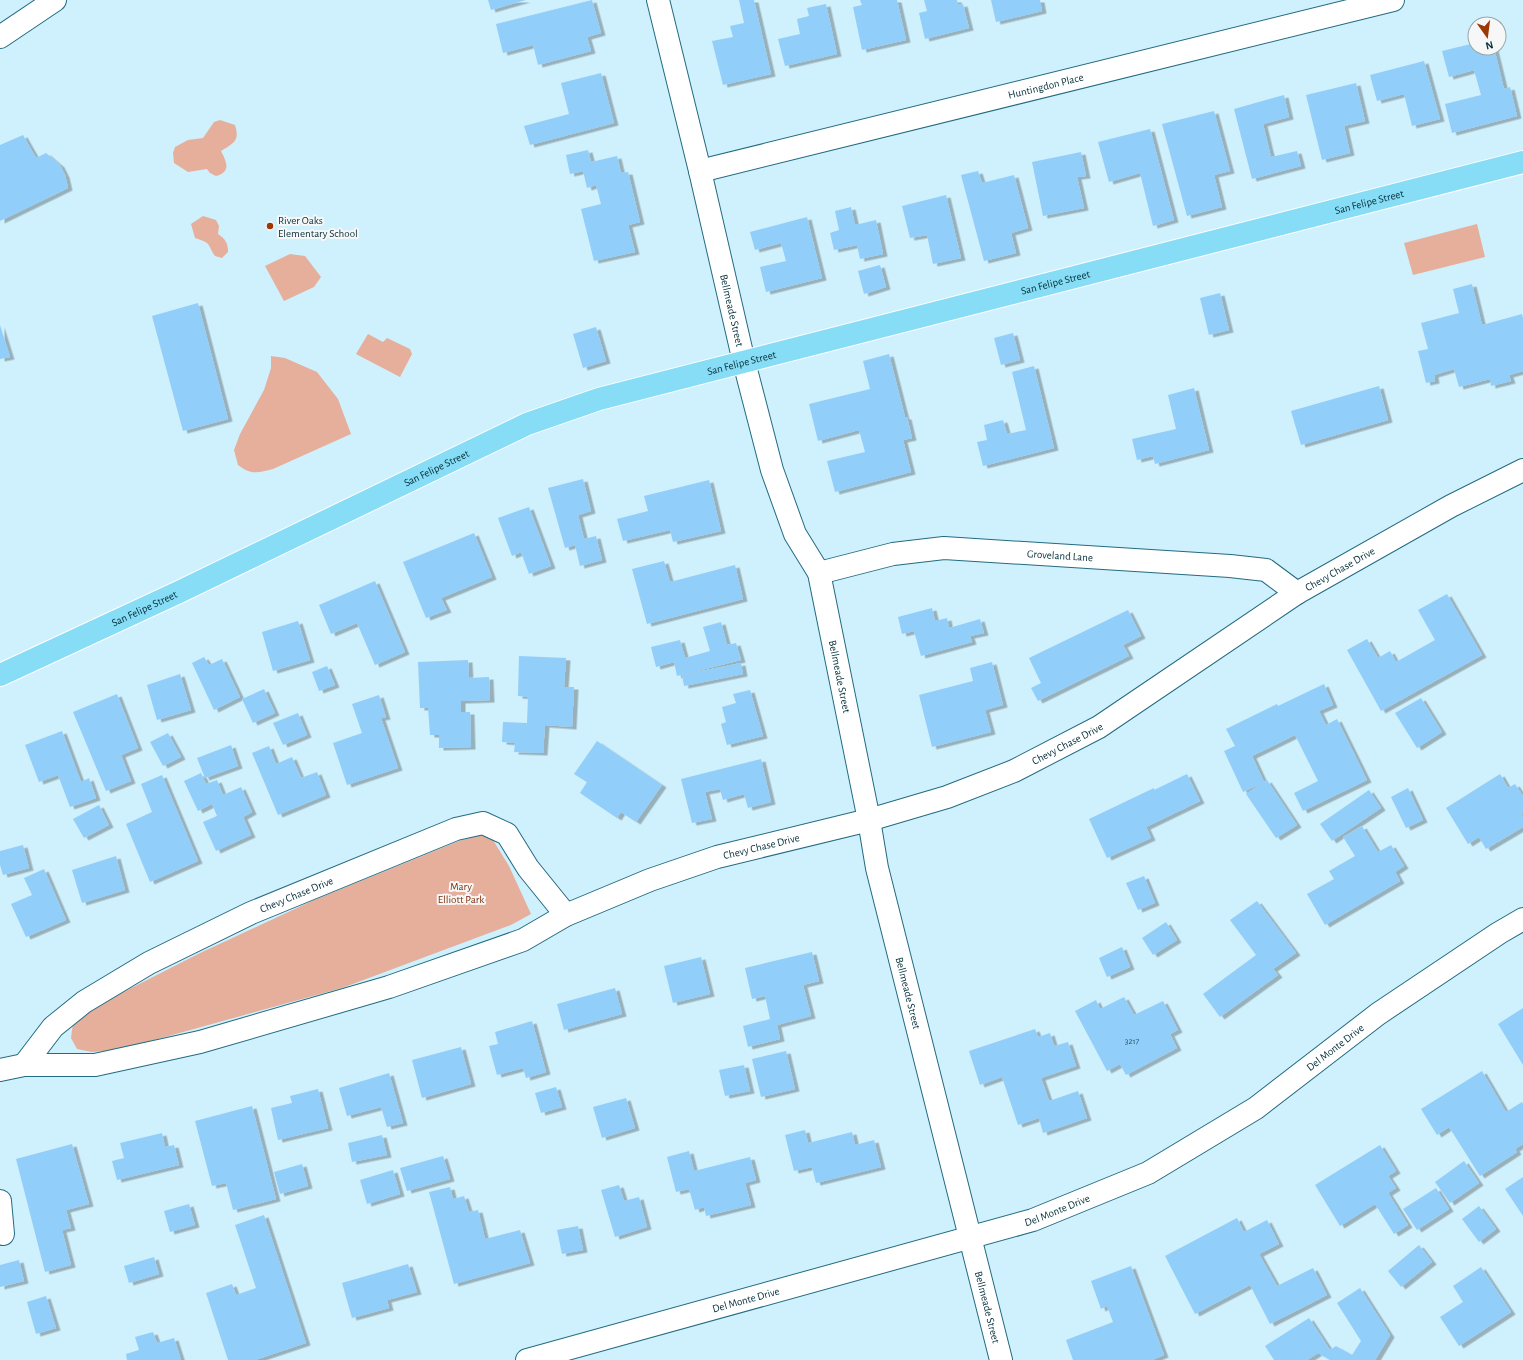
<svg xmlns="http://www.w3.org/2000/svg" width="1523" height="1360" font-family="'Alegreya Sans',sans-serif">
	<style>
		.green { fill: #e5af9b }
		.building { fill: #92cefa; filter: url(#shadow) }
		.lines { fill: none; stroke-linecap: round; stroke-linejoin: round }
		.minor-casing { stroke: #236b80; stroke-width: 24 }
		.major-casing { stroke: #fff; stroke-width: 24 }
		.minor { stroke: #fff; stroke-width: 22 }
		.major { stroke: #87ddf5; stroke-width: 22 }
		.poi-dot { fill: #9c3803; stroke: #f7f7f7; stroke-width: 1.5 }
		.labels { text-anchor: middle; stroke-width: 4; stroke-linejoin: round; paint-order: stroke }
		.number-label { font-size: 9px; fill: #28576a }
		.street-label { font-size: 11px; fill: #052f3a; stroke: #f7f7f7 }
		.poi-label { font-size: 11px; fill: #052f3a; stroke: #f7f7f7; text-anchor: start }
		.park-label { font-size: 11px; fill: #7e2f0b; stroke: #f7f7f7 }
	</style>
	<defs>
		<filter id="shadow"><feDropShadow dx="4.5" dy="2.5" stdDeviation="0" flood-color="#0004"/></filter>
	</defs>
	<rect width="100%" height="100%" fill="#cff0fd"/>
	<!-- green -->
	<path class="green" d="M 220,120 L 235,125 C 240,141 234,143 221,151 C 226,161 232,172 216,176 L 210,173 L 207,169 L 188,172 L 174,163 L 173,153 L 175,147 L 188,140 L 203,138 L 214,122 Z
		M 203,216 L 216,220 L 219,226 L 218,234 C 226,239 228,244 228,252 L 222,258 L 215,256 C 206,243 213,244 195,238 L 191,224 Z
		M 1477,224 L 1485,257 L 1413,275 L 1404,243 Z
		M 290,254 L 305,256 L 321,277 L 314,287 L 284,301 L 265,266 Z
		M 368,334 L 383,342 L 387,338 L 410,349 L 412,354 L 400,377 L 356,354 Z
		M 271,356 L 285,358 L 317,372 L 338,399 L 351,434 L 273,469 C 258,473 251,475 238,465 L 234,450 L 240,434 L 264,390 L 271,368 Z
		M 481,835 L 493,840 L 509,866 L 531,914 L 511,925 L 342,988 L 118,1050 L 92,1052 L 77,1049 L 71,1038 L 73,1023 L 94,1007 L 200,953 L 314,900 L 459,841 Z"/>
	<!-- building -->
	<path class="building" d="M 488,0 L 526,0 L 491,10 Z
		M 592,0 L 601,33 L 587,37 L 591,51 L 538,65 L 533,45 L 503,53 L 496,24 Z
		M 739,0 L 754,0 L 771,74 L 723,85 L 712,41 L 733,37 L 730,26 L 744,23 Z
		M 860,0 L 897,0 L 906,40 L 862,50 L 853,7 L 862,5 Z
		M 924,0 L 957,0 L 958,5 L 963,4 L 969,28 L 925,39 L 919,13 L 927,11 Z
		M 991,0 L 1040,0 L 1042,11 L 996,22 Z
		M 826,4 L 837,54 L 785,66 L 778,39 L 800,34 L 797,19 L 809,16 L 807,8 Z
		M 1475,43 L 1475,48 L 1494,48 L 1504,89 L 1510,87 L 1517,116 L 1452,133 L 1445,104 L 1481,95 L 1474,70 L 1449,77 L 1442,51 Z
		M 1424,61 L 1440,119 L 1412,126 L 1404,94 L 1377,101 L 1370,75 Z
		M 601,73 L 614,123 L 530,145 L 524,126 L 569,114 L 561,83 Z
		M 1356,83 L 1365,121 L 1344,126 L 1350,153 L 1322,160 L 1306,95 Z
		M 1284,95 L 1289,117 L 1263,124 L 1271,157 L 1297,151 L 1301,166 L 1252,179 L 1234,109 Z
		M 1214,111 L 1230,171 L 1214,175 L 1222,207 L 1187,216 L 1162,124 Z
		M 1150,129 L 1174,220 L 1153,226 L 1140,173 L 1109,182 L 1098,142 Z
		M 23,135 L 36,158 L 46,153 L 60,165 L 65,175 L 68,188 L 0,221 L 0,145 Z
		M 588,150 L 591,162 L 617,156 L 621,173 L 628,172 L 640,222 L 628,225 L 635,252 L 594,261 L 581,209 L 601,204 L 596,185 L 587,188 L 583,171 L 570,174 L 566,155 Z
		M 1081,152 L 1086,176 L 1077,177 L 1084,208 L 1043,216 L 1032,162 Z
		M 978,171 L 982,183 L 1014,175 L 1028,228 L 1011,233 L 1016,253 L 984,261 L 961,175 Z
		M 946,195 L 961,258 L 933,264 L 927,235 L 910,238 L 902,206 Z
		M 851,207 L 855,225 L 876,220 L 883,254 L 860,259 L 857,245 L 834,250 L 830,233 L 839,230 L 835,211 Z
		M 807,217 L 822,278 L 766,292 L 760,267 L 786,261 L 781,243 L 755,250 L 750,232 Z
		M 880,265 L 886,287 L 864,294 L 858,271 Z
		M 1472,284 L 1482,325 L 1522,314 L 1523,319 L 1523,371 L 1509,375 L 1511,381 L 1491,386 L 1490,379 L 1459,387 L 1454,369 L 1434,375 L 1435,381 L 1426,383 L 1418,351 L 1428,349 L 1421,323 L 1459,313 L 1453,289 Z
		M 1220,293 L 1229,330 L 1209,335 L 1200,298 Z
		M 198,303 L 228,419 L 183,431 L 152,316 Z
		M 0,325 L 10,357 L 0,359 Z
		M 596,327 L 606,361 L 583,368 L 573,334 Z
		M 1013,333 L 1020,360 L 1001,365 L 994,338 Z
		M 889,354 L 905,417 L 907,417 L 912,438 L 903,440 L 911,472 L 835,492 L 827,461 L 865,452 L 859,430 L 818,441 L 809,404 L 870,389 L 863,361 Z
		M 1034,366 L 1054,448 L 983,466 L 977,442 L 987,440 L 984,425 L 1003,420 L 1007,434 L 1026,430 L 1012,372 Z
		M 1379,386 L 1388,420 L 1301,445 L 1291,411 Z
		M 1194,388 L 1209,450 L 1155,464 L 1153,456 L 1137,460 L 1132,439 L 1176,429 L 1168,395 Z
		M 583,479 L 591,511 L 578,515 L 584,539 L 596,536 L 602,560 L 580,566 L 575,545 L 565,548 L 548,488 Z
		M 709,480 L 721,531 L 673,542 L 670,530 L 623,541 L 617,519 L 648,511 L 644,496 Z
		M 529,507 L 551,566 L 529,574 L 521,552 L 512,556 L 498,518 Z
		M 474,533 L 492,577 L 441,598 L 447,610 L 426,618 L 403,562 Z
		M 664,561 L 670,582 L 735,565 L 743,599 L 647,624 L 632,569 Z
		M 375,581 L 405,652 L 375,665 L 357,623 L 331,634 L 319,605 Z
		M 1447,594 L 1482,655 L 1381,711 L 1347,650 L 1367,639 L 1378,658 L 1390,651 L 1396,662 L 1435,640 L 1418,610 Z
		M 932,608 L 935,621 L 947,618 L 949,628 L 980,619 L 984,633 L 970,636 L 972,642 L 921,656 L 914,631 L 902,634 L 898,617 Z
		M 1128,610 L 1141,636 L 1123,645 L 1129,656 L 1038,701 L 1031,688 L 1041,683 L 1029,658 Z
		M 298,621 L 310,660 L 273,671 L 262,632 Z
		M 721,622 L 727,645 L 736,643 L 741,660 L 677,676 L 674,662 L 656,667 L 651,647 L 680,640 L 685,658 L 710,651 L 703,627 Z
		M 519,656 L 566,658 L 564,687 L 574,687 L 572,727 L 545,725 L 543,753 L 514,752 L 515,743 L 502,742 L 503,722 L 527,723 L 528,697 L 518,696 Z
		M 204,657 L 209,665 L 222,659 L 240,697 L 214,710 L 192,663 Z
		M 468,660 L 469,678 L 489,677 L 490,700 L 461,701 L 461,712 L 470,712 L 471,747 L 439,748 L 439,735 L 430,735 L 428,708 L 420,708 L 418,662 Z
		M 992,662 L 1003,705 L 985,710 L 991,732 L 932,747 L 919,695 L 973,681 L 970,668 Z
		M 741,663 L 743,674 L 684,686 L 682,675 Z
		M 327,666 L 335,685 L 319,691 L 312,672 Z
		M 180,674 L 191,710 L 157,720 L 147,685 Z
		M 1324,684 L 1333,705 L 1319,711 L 1326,725 L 1337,719 L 1367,780 L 1303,811 L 1294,793 L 1318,781 L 1295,735 L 1252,756 L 1264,782 L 1243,792 L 1224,751 L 1235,746 L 1226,729 L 1277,704 L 1278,706 Z
		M 264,689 L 275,713 L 253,723 L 242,699 Z
		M 750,690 L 763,736 L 727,745 L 721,724 L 726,722 L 722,707 L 736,703 L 733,694 Z
		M 117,694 L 138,748 L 121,755 L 131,781 L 106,791 L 73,712 Z
		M 379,695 L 386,717 L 381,718 L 398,768 L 347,785 L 333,743 L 362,733 L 352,704 Z
		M 1421,698 L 1442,732 L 1417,748 L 1395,713 Z
		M 298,713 L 307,735 L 283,745 L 273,723 Z
		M 62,731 L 81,782 L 89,778 L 96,798 L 70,807 L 58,775 L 39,782 L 25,745 Z
		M 168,733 L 181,757 L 163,766 L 150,742 Z
		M 597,741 L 662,785 L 636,822 L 621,812 L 617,818 L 580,793 L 587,782 L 574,774 Z
		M 231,745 L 238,766 L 205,778 L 197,758 Z
		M 269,746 L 276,764 L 292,757 L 301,778 L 317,772 L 326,795 L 278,815 L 252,753 Z
		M 761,759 L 771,802 L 748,808 L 744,794 L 723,800 L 720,789 L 705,792 L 712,819 L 692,823 L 681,779 Z
		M 201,773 L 206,784 L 217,780 L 223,795 L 241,787 L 252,812 L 243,817 L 251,835 L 216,851 L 203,822 L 217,816 L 212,804 L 198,811 L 184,781 Z
		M 1187,774 L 1200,801 L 1146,827 L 1151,838 L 1107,858 L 1089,819 L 1154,788 L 1154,790 Z
		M 1500,774 L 1508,788 L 1515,784 L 1523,796 L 1523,813 L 1521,814 L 1523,817 L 1523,827 L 1486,849 L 1479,837 L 1468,844 L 1446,808 Z
		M 162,775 L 198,861 L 150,882 L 126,824 L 152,812 L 141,784 Z
		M 1267,780 L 1297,825 L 1276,838 L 1246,794 Z
		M 1408,788 L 1423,820 L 1406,828 L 1391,797 Z
		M 1369,790 L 1381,808 L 1332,841 L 1320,824 Z
		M 99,805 L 109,825 L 84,838 L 73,819 Z
		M 1362,826 L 1378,852 L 1391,845 L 1404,866 L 1395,872 L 1400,881 L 1325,925 L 1307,894 L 1334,879 L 1329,871 L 1355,856 L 1343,837 Z
		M 23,845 L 29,868 L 3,875 L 0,865 L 0,851 Z
		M 116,856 L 125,890 L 82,903 L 72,870 Z
		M 44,869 L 66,920 L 26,937 L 11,904 L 32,895 L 24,878 Z
		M 1144,876 L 1155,903 L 1138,910 L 1126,883 Z
		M 1257,901 L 1296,953 L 1273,969 L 1278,975 L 1220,1017 L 1203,994 L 1256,955 L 1230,920 Z
		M 1166,922 L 1177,940 L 1153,955 L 1142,938 Z
		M 1122,947 L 1130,967 L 1107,977 L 1099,958 Z
		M 812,952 L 819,981 L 803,985 L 811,1016 L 777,1025 L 780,1039 L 748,1047 L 743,1026 L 770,1019 L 765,996 L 752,999 L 745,968 Z
		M 701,957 L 710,994 L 673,1003 L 664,966 Z
		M 615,988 L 622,1014 L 564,1030 L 557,1004 Z
		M 1124,997 L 1134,1015 L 1163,1001 L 1178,1030 L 1170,1034 L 1177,1048 L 1126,1075 L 1120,1064 L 1107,1071 L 1075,1011 L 1096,1000 L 1100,1009 Z
		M 1523,1008 L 1523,1065 L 1498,1024 Z
		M 532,1021 L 546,1072 L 526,1078 L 523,1068 L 497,1075 L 489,1046 L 498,1044 L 495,1032 Z
		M 1035,1029 L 1038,1037 L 1050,1033 L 1054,1046 L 1068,1042 L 1076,1066 L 1041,1078 L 1049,1101 L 1078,1091 L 1087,1118 L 1043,1133 L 1039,1118 L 1018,1125 L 1002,1077 L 980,1085 L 969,1051 Z
		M 461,1047 L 471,1084 L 422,1098 L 412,1060 Z
		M 786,1051 L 795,1089 L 761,1097 L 752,1059 Z
		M 744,1065 L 750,1091 L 725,1096 L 719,1070 Z
		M 1482,1071 L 1506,1112 L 1522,1102 L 1523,1104 L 1523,1144 L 1515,1149 L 1517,1152 L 1480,1176 L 1449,1127 L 1437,1135 L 1421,1109 Z
		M 389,1073 L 403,1123 L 387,1127 L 381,1107 L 347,1116 L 339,1088 Z
		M 556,1087 L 562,1107 L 541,1113 L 535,1093 Z
		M 318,1089 L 328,1128 L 278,1140 L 271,1108 L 292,1103 L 290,1096 Z
		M 626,1098 L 635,1128 L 602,1138 L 593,1107 Z
		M 252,1106 L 276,1199 L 233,1210 L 226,1183 L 212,1186 L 195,1121 Z
		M 805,1130 L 808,1143 L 852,1132 L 855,1145 L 874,1140 L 881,1167 L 816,1183 L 812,1167 L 794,1171 L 785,1135 Z
		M 162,1133 L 165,1147 L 174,1145 L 179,1165 L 117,1180 L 112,1161 L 124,1158 L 120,1143 Z
		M 382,1135 L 387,1155 L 352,1162 L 348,1143 Z
		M 72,1144 L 89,1204 L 66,1210 L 71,1228 L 62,1230 L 71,1265 L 45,1272 L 16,1159 Z
		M 1380,1145 L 1396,1171 L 1388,1176 L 1396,1188 L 1388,1193 L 1408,1225 L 1394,1234 L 1375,1204 L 1340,1226 L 1315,1185 Z
		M 689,1151 L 694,1171 L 750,1157 L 756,1180 L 745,1183 L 751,1205 L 706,1216 L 704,1207 L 695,1210 L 689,1189 L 676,1192 L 667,1157 Z
		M 443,1156 L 450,1179 L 407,1191 L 400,1168 Z
		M 1464,1161 L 1479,1183 L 1450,1203 L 1435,1182 Z
		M 302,1164 L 308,1186 L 280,1194 L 274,1172 Z
		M 393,1170 L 400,1194 L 367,1204 L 360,1180 Z
		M 1523,1177 L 1523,1216 L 1505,1189 Z
		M 619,1185 L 624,1201 L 639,1197 L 647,1227 L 615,1237 L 601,1190 Z
		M 450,1187 L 453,1199 L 464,1196 L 469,1212 L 478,1210 L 485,1239 L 520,1230 L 530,1263 L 454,1284 L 429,1192 Z
		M 1436,1188 L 1449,1209 L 1417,1230 L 1403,1209 Z
		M 189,1204 L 195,1225 L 170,1232 L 164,1211 Z
		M 1479,1206 L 1496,1229 L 1479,1242 L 1462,1219 Z
		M 264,1215 L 306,1343 L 255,1360 L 228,1360 L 206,1293 L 232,1284 L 236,1295 L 256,1288 L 235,1225 Z
		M 1237,1218 L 1244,1232 L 1267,1220 L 1279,1244 L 1259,1254 L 1277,1286 L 1313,1268 L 1327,1295 L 1270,1324 L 1250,1285 L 1195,1314 L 1165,1256 Z
		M 578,1226 L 583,1250 L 562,1254 L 557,1230 Z
		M 1419,1245 L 1432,1262 L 1401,1287 L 1388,1271 Z
		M 154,1257 L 159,1274 L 129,1283 L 124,1266 Z
		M 19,1260 L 24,1281 L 0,1287 L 0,1265 Z
		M 408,1264 L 417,1292 L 387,1300 L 389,1308 L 352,1318 L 342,1283 Z
		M 1131,1266 L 1164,1355 L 1152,1360 L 1073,1360 L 1066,1340 L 1113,1322 L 1107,1306 L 1101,1309 L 1091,1281 Z
		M 1481,1267 L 1511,1312 L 1459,1346 L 1440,1317 L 1463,1302 L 1453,1286 Z
		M 1360,1288 L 1390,1335 L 1375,1360 L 1330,1360 L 1318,1353 L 1307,1360 L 1274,1360 L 1265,1346 L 1309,1318 L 1330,1350 L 1336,1346 L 1352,1355 L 1361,1341 L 1337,1303 Z
		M 46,1296 L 56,1328 L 36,1334 L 27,1302 Z
		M 153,1332 L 157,1343 L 174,1338 L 181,1360 L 127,1360 L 126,1354 L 139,1350 L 135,1337 Z"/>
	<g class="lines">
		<!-- minor casing -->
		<g class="minor-casing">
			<g id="minor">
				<path id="s1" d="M 658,0 L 700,171 L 744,362 L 772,470 L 795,534 L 819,573 L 869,820 L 877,868 L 1001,1360"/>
				<path d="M 0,37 L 55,0"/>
				<path id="s2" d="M 700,171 L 1393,0"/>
				<path id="s3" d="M 819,573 L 893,554 L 944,548 L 1230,566 L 1266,570 L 1297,593"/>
				<path id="s4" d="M 24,1065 L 53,1027 L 84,1002 L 149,963 L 251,913 L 456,829 L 483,823 L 507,834 L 528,868 L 566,915"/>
				<path id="s5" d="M 0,1070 L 24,1065 L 95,1065 L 200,1042 L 389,987 L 523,940 L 566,915 L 650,880 L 717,857 L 869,820 L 947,797 L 1014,771 L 1099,727 L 1297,593 L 1451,506 L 1523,470"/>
				<path d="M 0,1201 L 3,1234"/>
				<path id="s6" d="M 527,1360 L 1033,1220 L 1148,1173 L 1256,1108 L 1378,1014 L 1499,933 L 1523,919"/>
			</g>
		</g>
		<!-- major casing -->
		<g class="major-casing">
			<g id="major">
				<path id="s7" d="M 0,675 L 179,592 L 527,424 L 599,399 L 1523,162"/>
			</g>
		</g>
		<!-- minor -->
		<use href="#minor" class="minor"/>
		<!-- major -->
		<use href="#major" class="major"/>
	</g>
	<!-- markers -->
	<circle class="poi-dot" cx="270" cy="226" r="4"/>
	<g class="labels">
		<!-- number labels -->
		<g class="number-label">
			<text x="1132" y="1044">3217</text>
		</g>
		<!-- street labels -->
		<g class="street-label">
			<text dy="4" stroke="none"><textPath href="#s2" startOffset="356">Huntingdon Place</textPath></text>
			<text dy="4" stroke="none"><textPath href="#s7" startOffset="1455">San Felipe Street</textPath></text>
			<text dy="4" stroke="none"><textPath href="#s7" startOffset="1131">San Felipe Street</textPath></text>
			<text dy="4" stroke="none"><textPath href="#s1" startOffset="319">Bellmeade Street</textPath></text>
			<text dy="4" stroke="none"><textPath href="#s7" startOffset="807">San Felipe Street</textPath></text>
			<text dy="4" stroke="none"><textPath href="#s7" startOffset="483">San Felipe Street</textPath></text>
			<text dy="4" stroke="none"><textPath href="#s3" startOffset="244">Groveland Lane</textPath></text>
			<text dy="4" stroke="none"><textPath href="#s5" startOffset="1447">Chevy Chase Drive</textPath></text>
			<text dy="4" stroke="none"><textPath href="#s7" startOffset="159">San Felipe Street</textPath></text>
			<text dy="4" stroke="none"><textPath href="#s1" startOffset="703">Bellmeade Street</textPath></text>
			<text dy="4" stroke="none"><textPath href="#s5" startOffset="1123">Chevy Chase Drive</textPath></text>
			<text dy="4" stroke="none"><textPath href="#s5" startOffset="799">Chevy Chase Drive</textPath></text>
			<text dy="4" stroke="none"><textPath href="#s4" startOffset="326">Chevy Chase Drive</textPath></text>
			<text dy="4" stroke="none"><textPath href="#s1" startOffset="1027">Bellmeade Street</textPath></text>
			<text dy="4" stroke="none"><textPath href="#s6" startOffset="875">Del Monte Drive</textPath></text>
			<text dy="4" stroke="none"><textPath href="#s6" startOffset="551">Del Monte Drive</textPath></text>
			<text dy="4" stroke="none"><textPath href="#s6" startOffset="227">Del Monte Drive</textPath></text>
			<text dy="4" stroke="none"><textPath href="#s1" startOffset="1351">Bellmeade Street</textPath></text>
		</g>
		<!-- poi labels -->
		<g class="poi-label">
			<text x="278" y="224">River Oaks<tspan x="278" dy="13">Elementary School</tspan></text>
		</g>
		<!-- park labels -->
		<g class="park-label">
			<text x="461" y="890">Mary<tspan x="461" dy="13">Elliott Park</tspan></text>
		</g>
	</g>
	<!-- north arrow -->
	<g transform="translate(1487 36) rotate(166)"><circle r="19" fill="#f7f7f7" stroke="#96a7ab"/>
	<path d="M0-3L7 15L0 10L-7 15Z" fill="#9c3803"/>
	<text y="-6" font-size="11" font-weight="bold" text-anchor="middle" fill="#052f3a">N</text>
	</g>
</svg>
